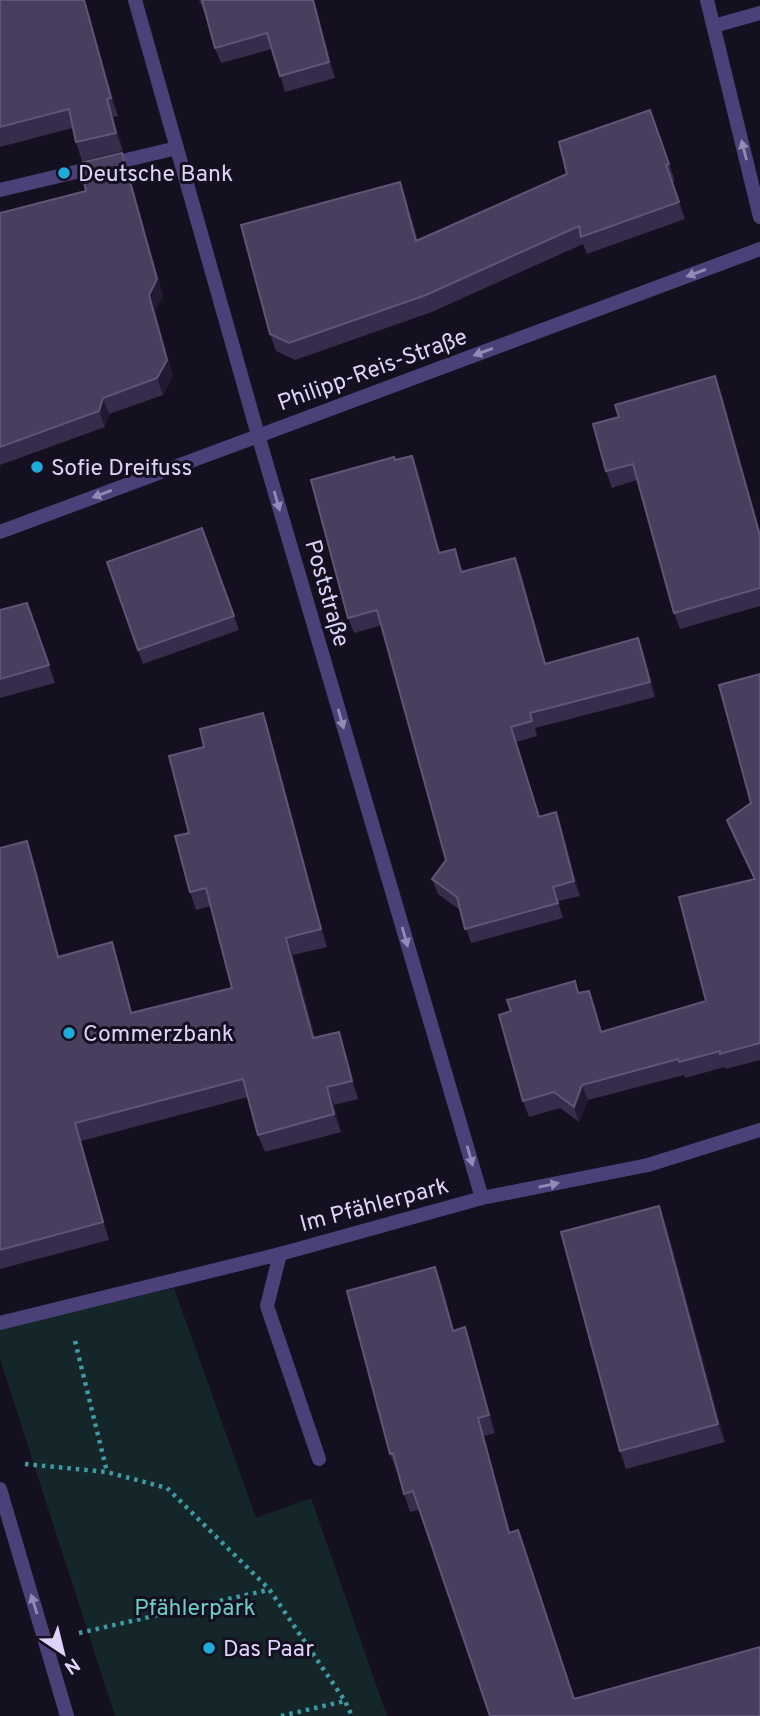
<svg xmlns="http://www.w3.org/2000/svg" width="760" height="1716" font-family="Overpass,sans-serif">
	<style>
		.green { fill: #142629 }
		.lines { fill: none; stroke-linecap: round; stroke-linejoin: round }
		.path { stroke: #3e9ba3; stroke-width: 4.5; stroke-dasharray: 3.5 5; stroke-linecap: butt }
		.service { stroke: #4b4178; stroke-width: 14 }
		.minor { stroke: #4b4178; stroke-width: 14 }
		.tertiary { stroke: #4b4178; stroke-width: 14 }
		.wall { fill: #372c4b }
		.shaded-wall { fill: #221932 }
		.building { fill: #493e5e; stroke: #605576; stroke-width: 2 }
		.oneway { fill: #948ab8 }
		.poi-dot { fill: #1eacdb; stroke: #151020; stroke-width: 2.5 }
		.labels { text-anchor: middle; stroke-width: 6; stroke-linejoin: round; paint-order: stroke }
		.poi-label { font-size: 23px; fill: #ded4f9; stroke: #151020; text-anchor: start }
		.street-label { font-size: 23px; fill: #ded4f9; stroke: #151020 }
		.park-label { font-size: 23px; fill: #6bcfc5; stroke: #151020 }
	</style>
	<rect width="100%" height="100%" fill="#151020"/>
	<!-- green -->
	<path class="green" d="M 174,1288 L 256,1518 L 311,1498 L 387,1716 L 115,1716 L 0,1359 L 0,1328 Z"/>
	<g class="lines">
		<!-- path -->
		<path class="path" d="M 75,1341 L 107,1472
			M 25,1464 L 107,1472 L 167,1488 L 269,1589 L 345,1701 L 352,1716
			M 79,1633 L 268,1590
			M 281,1716 L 345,1701"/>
		<!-- service -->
		<path class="service" d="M 0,190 L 177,148
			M 280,1254 L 267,1306 L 319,1459
			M 0,1489 L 67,1716"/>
		<!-- minor -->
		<path class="minor" d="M 135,0 L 258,435 L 482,1198
			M 714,26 L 760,13
			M 0,1323 L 280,1254 L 482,1198 L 648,1165 L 760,1130"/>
		<!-- tertiary -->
		<path class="tertiary" d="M 707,0 L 760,217
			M 0,532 L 760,249"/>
	</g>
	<!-- wall -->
	<path class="wall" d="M 0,0 L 85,0 L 118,116 L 113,117 L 123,151 L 82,161 L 76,142 L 73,128 L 0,147 Z
		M 199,0 L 314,0 L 335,78 L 285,92 L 272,49 L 221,63 L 215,48 L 206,14 L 205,14 Z
		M 650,110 L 675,181 L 672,182 L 685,219 L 587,254 L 583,244 L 432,312 L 295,360 L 276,351 L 270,334 L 400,182 L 406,199 L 418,241 L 567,174 Z
		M 122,153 L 128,170 L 163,296 L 155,311 L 173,376 L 163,395 L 109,414 L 105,427 L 0,465 L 0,213 L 86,191 Z
		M 721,392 L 760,531 L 760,606 L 680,629 L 674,613 L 637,480 L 612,488 L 606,471 Z
		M 412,456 L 418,470 L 440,553 L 455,549 L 463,572 L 521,572 L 546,664 L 638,638 L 644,653 L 655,697 L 535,728 L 537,736 L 516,742 L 540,817 L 556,812 L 561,827 L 580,896 L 558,901 L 563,918 L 471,943 L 460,910 L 438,894 L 432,879 L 446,860 L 382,625 L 354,633 L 348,618 L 395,460 Z
		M 202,528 L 239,630 L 143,664 L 138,650 Z
		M 27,603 L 55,683 L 0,698 L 0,610 Z
		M 760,674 L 760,1060 L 726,1069 L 725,1067 L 685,1078 L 684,1075 L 588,1100 L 579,1122 L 560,1108 L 529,1117 L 523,1101 L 579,993 L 595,1006 L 602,1032 L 706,1001 L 754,879 L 733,836 L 727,820 L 751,803 Z
		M 263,713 L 269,731 L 327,947 L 293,955 L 315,1038 L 339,1032 L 345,1050 L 358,1099 L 334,1105 L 341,1132 L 265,1152 L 258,1135 L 248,1097 L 81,1141 L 109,1240 L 0,1269 L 0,848 L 33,858 L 59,956 L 118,960 L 132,1012 L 232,988 L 211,906 L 196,910 L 190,892 L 189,833 L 204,747 Z
		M 666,1224 L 725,1442 L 626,1469 L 620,1451 Z
		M 435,1267 L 442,1285 L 454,1331 L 471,1345 L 495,1433 L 484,1436 L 510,1532 L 575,1699 L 760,1716 L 490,1716 L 419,1510 L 410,1512 L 404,1494 L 398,1471 L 397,1472 L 390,1454 Z"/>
	<!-- shaded-wall -->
	<path class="shaded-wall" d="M 84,0 L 85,0 L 118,116 L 111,98 Z
		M 313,0 L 314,0 L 335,78 L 329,62 Z
		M 107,99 L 113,117 L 123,151 L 116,133 Z
		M 122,153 L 128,170 L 163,296 L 155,311 L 173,376 L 163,395 L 157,378 Z
		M 400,182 L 406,199 L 422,258 L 416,241 Z
		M 715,376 L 721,392 L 760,531 L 760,536 Z
		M 103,398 L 109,414 L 105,427 L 99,411 Z
		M 412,456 L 418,470 L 444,568 L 439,553 Z
		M 515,558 L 521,572 L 550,679 L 545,664 Z
		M 638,638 L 644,653 L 655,697 L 650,682 Z
		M 263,713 L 269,731 L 327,947 L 321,929 Z
		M 556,812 L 561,827 L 580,896 L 574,881 Z
		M 27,841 L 33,858 L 64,974 L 58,957 Z
		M 286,938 L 293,955 L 319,1056 L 313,1038 Z
		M 112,942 L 118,960 L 137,1030 L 131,1013 Z
		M 589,991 L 595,1006 L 606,1048 L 601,1032 Z
		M 339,1032 L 345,1050 L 358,1099 L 352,1081 Z
		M 582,1085 L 588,1100 L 579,1122 L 574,1107 Z
		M 327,1087 L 334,1105 L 341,1132 L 334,1114 Z
		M 75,1123 L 81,1141 L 109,1240 L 103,1222 Z
		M 659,1206 L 666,1224 L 725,1442 L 718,1424 Z
		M 435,1267 L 442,1285 L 459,1349 L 453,1331 Z
		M 465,1327 L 471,1345 L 495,1433 L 489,1415 Z
		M 478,1418 L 484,1436 L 515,1551 L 509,1533 Z"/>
	<!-- building -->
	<path class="building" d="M 0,0 L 84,0 L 111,98 L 107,99 L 116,133 L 76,142 L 69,109 L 0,127 Z
		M 202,0 L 313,0 L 329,62 L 280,76 L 267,33 L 215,48 Z
		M 650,110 L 669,164 L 666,165 L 679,202 L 581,237 L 579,226 L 426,295 L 289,343 L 270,334 L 241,225 L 400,182 L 416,241 L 567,174 L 559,142 Z
		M 122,153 L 157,279 L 149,295 L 167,360 L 157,378 L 103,398 L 99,411 L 0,447 L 0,213 L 86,191 L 80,163 Z
		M 715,376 L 760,536 L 760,588 L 674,613 L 633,464 L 606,471 L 593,424 L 619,417 L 615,405 Z
		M 412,456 L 439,553 L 455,549 L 461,572 L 515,558 L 545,664 L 638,638 L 650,682 L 530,713 L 532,721 L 511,727 L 539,817 L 556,812 L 574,881 L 553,887 L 558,903 L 465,929 L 457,897 L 432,879 L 446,860 L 377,610 L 348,618 L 311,480 L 394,457 L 395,460 Z
		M 202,528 L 234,616 L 138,650 L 107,562 Z
		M 27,603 L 49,665 L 0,679 L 0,610 Z
		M 760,674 L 760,1043 L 720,1054 L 720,1051 L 679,1062 L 678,1059 L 582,1085 L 574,1107 L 554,1092 L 523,1101 L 499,1015 L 511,1011 L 507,1000 L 575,981 L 578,993 L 589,991 L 601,1032 L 706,1001 L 679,897 L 755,879 L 727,820 L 751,803 L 719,685 Z
		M 263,713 L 321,929 L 286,938 L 313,1038 L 339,1032 L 352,1081 L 327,1087 L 334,1114 L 258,1135 L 243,1079 L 75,1123 L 103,1222 L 0,1250 L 0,848 L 27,841 L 58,957 L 112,942 L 131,1013 L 232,988 L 206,888 L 190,892 L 175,836 L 189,833 L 169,756 L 204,747 L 200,729 Z
		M 659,1206 L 718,1424 L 620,1451 L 561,1232 Z
		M 435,1267 L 453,1331 L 465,1327 L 489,1415 L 478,1418 L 509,1533 L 518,1530 L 574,1699 L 760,1647 L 760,1716 L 490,1716 L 413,1491 L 404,1494 L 393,1453 L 390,1454 L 347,1291 Z"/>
	<!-- one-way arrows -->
	<defs><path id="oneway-solid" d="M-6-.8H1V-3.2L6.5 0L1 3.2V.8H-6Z" transform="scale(1.75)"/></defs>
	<g class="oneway">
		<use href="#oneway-solid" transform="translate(744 150) rotate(-104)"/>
		<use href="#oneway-solid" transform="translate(696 273) rotate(160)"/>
		<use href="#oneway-solid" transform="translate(483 352) rotate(160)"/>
		<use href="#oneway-solid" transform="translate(102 494) rotate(159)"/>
		<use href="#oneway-solid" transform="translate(277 501) rotate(74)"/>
		<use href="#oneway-solid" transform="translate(341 719) rotate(74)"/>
		<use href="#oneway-solid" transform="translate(405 937) rotate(74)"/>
		<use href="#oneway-solid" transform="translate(470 1156) rotate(74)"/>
		<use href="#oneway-solid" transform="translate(549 1185) rotate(-11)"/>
		<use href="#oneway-solid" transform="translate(34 1604) rotate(-107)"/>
	</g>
	<!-- markers -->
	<g class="poi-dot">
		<circle cx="64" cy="173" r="7"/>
		<circle cx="37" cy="467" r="7"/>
		<circle cx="69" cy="1033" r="7"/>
		<circle cx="209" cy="1648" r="7"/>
	</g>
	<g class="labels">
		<!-- poi labels -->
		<g class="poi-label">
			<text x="78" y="181">Deutsche Bank</text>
			<text x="51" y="475">Sofie Dreifuss</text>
			<text x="83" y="1041">Commerzbank</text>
			<text x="223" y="1656">Das Paar</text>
		</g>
		<!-- street labels -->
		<g class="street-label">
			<text transform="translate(372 369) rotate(-20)" y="8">Philipp-Reis-Straße</text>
			<text transform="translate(328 593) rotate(74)" y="8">Poststraße</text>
			<text transform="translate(374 1204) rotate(-15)" y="8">Im Pfählerpark</text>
		</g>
		<!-- park labels -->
		<g class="park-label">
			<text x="195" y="1615">Pfählerpark</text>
		</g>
	</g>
	<!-- north arrow -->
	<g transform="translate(63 1653) rotate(145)" stroke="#151020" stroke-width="5" paint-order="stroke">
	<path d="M0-5L12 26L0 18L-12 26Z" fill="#ded4f9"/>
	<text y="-10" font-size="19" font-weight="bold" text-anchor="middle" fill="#ded4f9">N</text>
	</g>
</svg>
